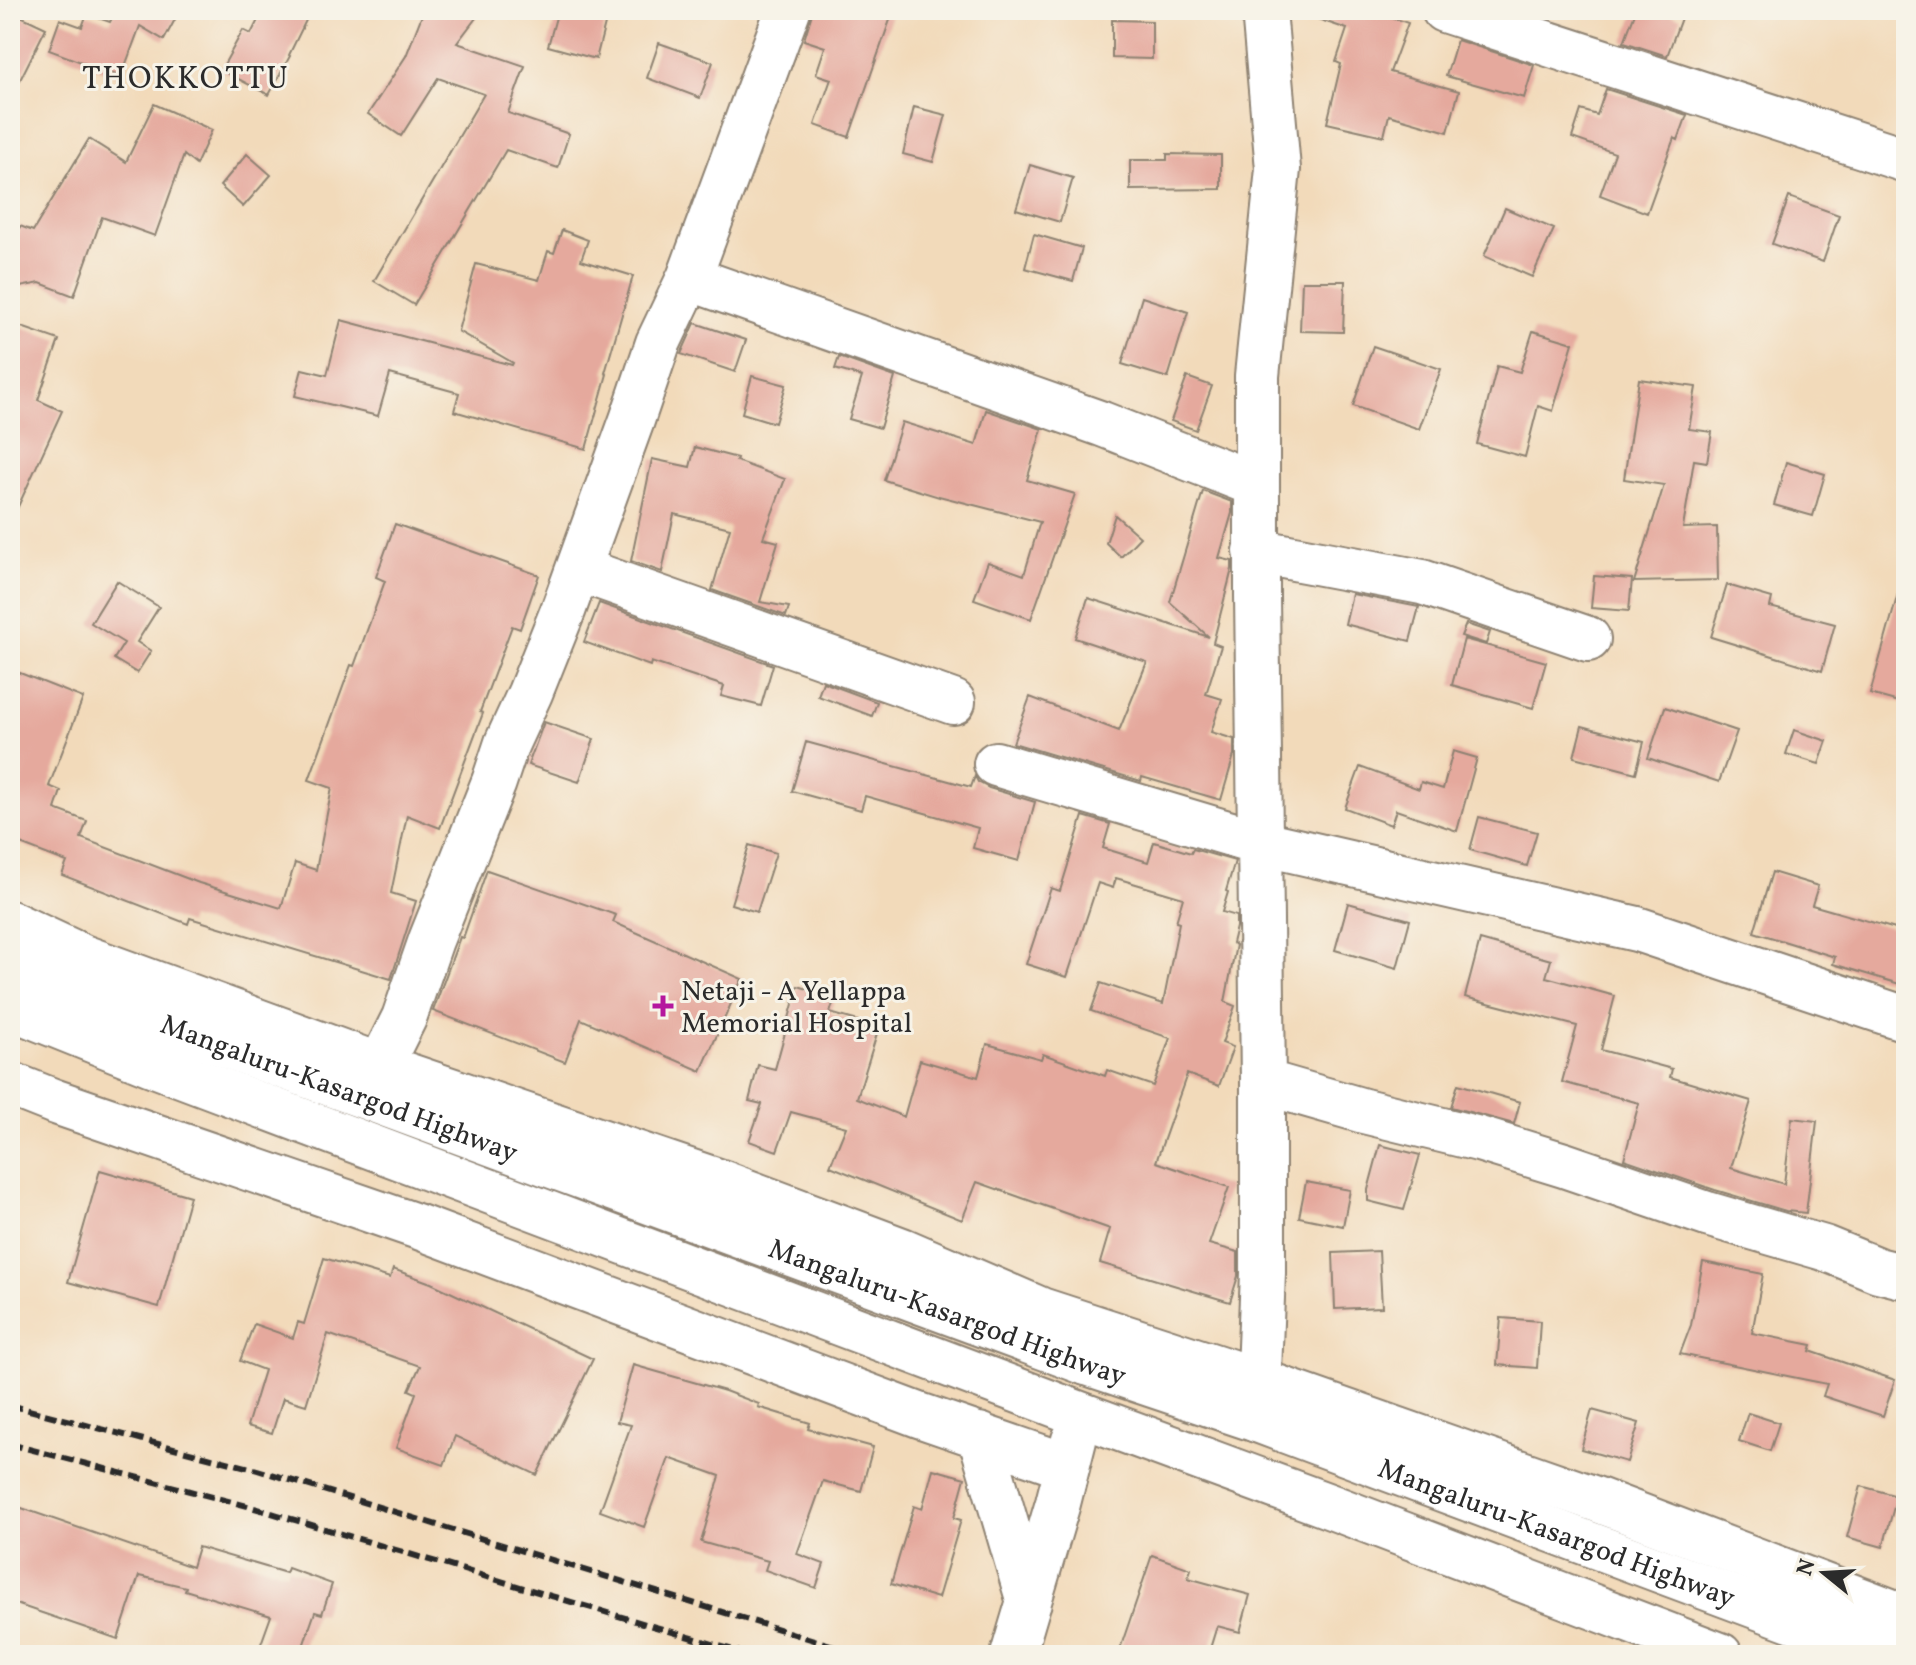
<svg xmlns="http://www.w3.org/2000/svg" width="1916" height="1665" font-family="Vollkorn,serif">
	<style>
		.building { fill: #e5a99d }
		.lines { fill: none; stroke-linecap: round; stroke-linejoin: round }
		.minor-casing { stroke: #8e8272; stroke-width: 48 }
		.highway-casing { stroke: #8e8272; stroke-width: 48 }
		.minor { stroke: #fff; stroke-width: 44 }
		.highway { stroke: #fff; stroke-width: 44 }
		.rail { stroke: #2b2b2b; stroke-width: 6; stroke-dasharray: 12 6; stroke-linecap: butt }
		.poi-dot { fill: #b5179e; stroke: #f7f3e8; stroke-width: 3 }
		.labels { text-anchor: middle; stroke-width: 6; stroke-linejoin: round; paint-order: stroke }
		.poi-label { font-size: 28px; fill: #2b2b2b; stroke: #f7f3e8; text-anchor: start }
		.street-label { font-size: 28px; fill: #2b2b2b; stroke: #f7f3e8 }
		.quarter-label { font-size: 32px; letter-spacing: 2px; fill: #2b2b2b; stroke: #f7f3e8 }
	</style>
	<rect width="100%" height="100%" fill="#f7f3e8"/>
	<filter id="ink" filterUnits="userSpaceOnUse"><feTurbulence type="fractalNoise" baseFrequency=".0125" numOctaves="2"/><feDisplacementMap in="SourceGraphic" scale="16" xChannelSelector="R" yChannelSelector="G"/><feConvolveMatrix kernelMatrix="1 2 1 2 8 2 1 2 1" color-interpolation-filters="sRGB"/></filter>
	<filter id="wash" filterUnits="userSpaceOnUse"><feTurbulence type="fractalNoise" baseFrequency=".006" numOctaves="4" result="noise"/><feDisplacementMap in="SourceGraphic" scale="32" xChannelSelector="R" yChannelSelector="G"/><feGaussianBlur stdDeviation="1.8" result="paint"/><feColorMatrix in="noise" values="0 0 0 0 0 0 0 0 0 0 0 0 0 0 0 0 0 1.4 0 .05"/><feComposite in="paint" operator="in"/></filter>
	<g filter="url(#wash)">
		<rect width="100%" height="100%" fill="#f2daba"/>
		<g id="blocks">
			<!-- building -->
			<path class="building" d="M 110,10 L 180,10 L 164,40 L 140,26 L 121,77 L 49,50 L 60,19 L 82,27 L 87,14 L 110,22 L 115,12 Z
				M 263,10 L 311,10 L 289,55 L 290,56 L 269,95 L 221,70 L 243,30 L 251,34 Z
				M 424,10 L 482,10 L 457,43 L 525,66 L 508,113 L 569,134 L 558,168 L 506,150 L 414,305 L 374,281 L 484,94 L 438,78 L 401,136 L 368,114 L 406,56 Z
				M 558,10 L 569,10 L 606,20 L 596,59 L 548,46 Z
				M 813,10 L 871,10 L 891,17 L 849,137 L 815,125 L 831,79 L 816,74 L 825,47 L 804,40 Z
				M 1304,10 L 1371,10 L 1408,23 L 1390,72 L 1459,91 L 1448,132 L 1389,115 L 1384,136 L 1327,123 L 1341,64 L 1336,62 L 1347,29 L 1303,14 Z
				M 1636,10 L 1659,10 L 1681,18 L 1667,56 L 1624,42 Z
				M 10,11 L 46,28 L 10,100 Z
				M 1112,20 L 1152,21 L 1152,59 L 1112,58 Z
				M 1457,40 L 1534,65 L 1524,98 L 1446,76 Z
				M 659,43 L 713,62 L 700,98 L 647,78 Z
				M 1606,89 L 1687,115 L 1678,140 L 1674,138 L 1647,213 L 1600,195 L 1615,153 L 1572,138 L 1581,110 L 1597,115 Z
				M 154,104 L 212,130 L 196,165 L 184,155 L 155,236 L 102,217 L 74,296 L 40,283 L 10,289 L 10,255 L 20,226 L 33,231 L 89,139 L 126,162 Z
				M 914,107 L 946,115 L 933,162 L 903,154 Z
				M 247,154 L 271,175 L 243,207 L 220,186 Z
				M 1167,154 L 1221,155 L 1221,189 L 1130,190 L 1130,160 L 1167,160 Z
				M 1030,165 L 1073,178 L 1060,222 L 1016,209 Z
				M 1789,197 L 1839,215 L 1823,262 L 1772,244 Z
				M 1505,208 L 1554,229 L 1532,277 L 1484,256 Z
				M 562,230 L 588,240 L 581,260 L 633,276 L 605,373 L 607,374 L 586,449 L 454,411 L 459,393 L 390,374 L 378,416 L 295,396 L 302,369 L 327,375 L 341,320 L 512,365 L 513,363 L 458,331 L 476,264 L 539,280 L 548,251 L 554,253 Z
				M 1034,234 L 1082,248 L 1073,281 L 1025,268 Z
				M 1302,281 L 1345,281 L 1343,332 L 1300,331 Z
				M 1142,297 L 1188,312 L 1168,378 L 1122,364 Z
				M 10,323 L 59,340 L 38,400 L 62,411 L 10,524 Z
				M 695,323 L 746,340 L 735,372 L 681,354 Z
				M 1533,331 L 1573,343 L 1553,411 L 1538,406 L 1525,457 L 1477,444 L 1497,366 L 1520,372 Z
				M 1373,346 L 1441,369 L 1419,429 L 1353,406 Z
				M 839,357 L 895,377 L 880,428 L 849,419 L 862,377 L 835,369 Z
				M 752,376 L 786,385 L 775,423 L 742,413 Z
				M 1187,377 L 1212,386 L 1196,430 L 1171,421 Z
				M 1639,379 L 1696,387 L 1689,429 L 1712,432 L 1707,462 L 1694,460 L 1683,528 L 1717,527 L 1718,580 L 1634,582 L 1664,485 L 1624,479 Z
				M 986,410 L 1042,429 L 1027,480 L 1075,494 L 1031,619 L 974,599 L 988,562 L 1024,575 L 1040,522 L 939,496 L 939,497 L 884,480 L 902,422 L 976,445 Z
				M 695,447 L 737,458 L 736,461 L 785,479 L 763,538 L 778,542 L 760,602 L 789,607 L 786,616 L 712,590 L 730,528 L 674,514 L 662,572 L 631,561 L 652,459 L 690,467 Z
				M 1786,462 L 1825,474 L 1813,516 L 1774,505 Z
				M 1203,491 L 1232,502 L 1232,513 L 1219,558 L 1232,561 L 1232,569 L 1213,643 L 1221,646 L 1206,694 L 1222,699 L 1211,732 L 1234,739 L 1234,755 L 1221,800 L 1142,777 L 1141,781 L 1013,743 L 1030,697 L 1119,731 L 1147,662 L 1075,638 L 1088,598 L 1209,637 L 1170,602 Z
				M 1115,515 L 1140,537 L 1121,557 L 1106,543 Z
				M 395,524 L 539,575 L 520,629 L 512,626 L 480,712 L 483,713 L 440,828 L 407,815 L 391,893 L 416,901 L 391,979 L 190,918 L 188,924 L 62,875 L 67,862 L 10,840 L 10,669 L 83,698 L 49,786 L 61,791 L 55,809 L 87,821 L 81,838 L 199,883 L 281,908 L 295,863 L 316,870 L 332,788 L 309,780 L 351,665 L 354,666 L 385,581 L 376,577 Z
				M 1594,576 L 1632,579 L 1629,611 L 1591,608 Z
				M 117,581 L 159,607 L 137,642 L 151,651 L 137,673 L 114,659 L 124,643 L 91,623 Z
				M 1727,585 L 1772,598 L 1770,607 L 1835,624 L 1822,671 L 1711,637 Z
				M 1899,590 L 1906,592 L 1906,704 L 1870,694 Z
				M 1352,594 L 1419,607 L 1410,641 L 1345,624 Z
				M 599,603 L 773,665 L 761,706 L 721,696 L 724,686 L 651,662 L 650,666 L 584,642 Z
				M 1466,624 L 1490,632 L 1486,644 L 1461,636 Z
				M 1464,639 L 1546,662 L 1533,708 L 1452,685 Z
				M 823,682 L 877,702 L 872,716 L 818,696 Z
				M 1665,707 L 1737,731 L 1719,782 L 1648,758 Z
				M 544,722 L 594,739 L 579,782 L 528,765 Z
				M 1582,726 L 1644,742 L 1636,773 L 1574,757 Z
				M 1794,730 L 1827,741 L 1819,764 L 1786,754 Z
				M 806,742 L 971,787 L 975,776 L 978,782 L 989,788 L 1035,802 L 1019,861 L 973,848 L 978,828 L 865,796 L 861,810 L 792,791 Z
				M 1453,751 L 1477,758 L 1457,831 L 1396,810 L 1391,825 L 1345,808 L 1360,767 L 1419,789 L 1421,782 L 1443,789 Z
				M 1083,816 L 1110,824 L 1103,848 L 1148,862 L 1154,842 L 1191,853 L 1193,849 L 1235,861 L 1226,891 L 1228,892 L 1222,912 L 1236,916 L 1236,927 L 1232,943 L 1236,945 L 1225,1002 L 1235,1006 L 1222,1043 L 1233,1047 L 1219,1086 L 1187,1074 L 1156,1162 L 1229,1187 L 1209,1244 L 1238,1252 L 1238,1276 L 1230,1302 L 1100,1263 L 1110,1229 L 977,1182 L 962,1220 L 830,1166 L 846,1127 L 791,1112 L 777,1151 L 749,1141 L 762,1104 L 749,1101 L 758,1065 L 775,1069 L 798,986 L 835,997 L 830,1013 L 879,1027 L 857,1098 L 904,1117 L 920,1060 L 978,1077 L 987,1044 L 1041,1059 L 1043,1054 L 1105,1076 L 1107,1070 L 1153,1086 L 1170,1038 L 1091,1011 L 1101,983 L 1163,1004 L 1179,923 L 1176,922 L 1183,898 L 1116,878 L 1113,888 L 1098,883 L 1067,977 L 1026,964 L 1051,888 L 1060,891 Z
				M 1479,817 L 1537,832 L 1527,866 L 1470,850 Z
				M 749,845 L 776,853 L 757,912 L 731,904 Z
				M 487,870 L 616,915 L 613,922 L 742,979 L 701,1071 L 581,1019 L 565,1062 L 433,1011 L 460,937 L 463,938 Z
				M 1772,872 L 1818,886 L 1812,905 L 1906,932 L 1906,986 L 1833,964 L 1835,957 L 1754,932 Z
				M 1348,903 L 1410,920 L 1397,968 L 1335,950 Z
				M 1480,940 L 1551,960 L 1546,977 L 1615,996 L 1601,1050 L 1672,1069 L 1670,1077 L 1751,1101 L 1731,1168 L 1784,1184 L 1792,1118 L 1817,1121 L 1806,1213 L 1786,1211 L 1715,1190 L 1624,1159 L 1639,1103 L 1562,1082 L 1577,1026 L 1465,997 Z
				M 1458,1084 L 1520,1102 L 1514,1124 L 1451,1107 Z
				M 1380,1145 L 1420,1155 L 1404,1210 L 1368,1201 L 1368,1190 Z
				M 100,1170 L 190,1196 L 159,1307 L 68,1282 Z
				M 1306,1182 L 1350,1190 L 1343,1226 L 1299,1217 Z
				M 1379,1251 L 1382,1307 L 1335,1309 L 1333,1253 Z
				M 324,1258 L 390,1278 L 393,1269 L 431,1283 L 593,1359 L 537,1475 L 455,1436 L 444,1465 L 396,1448 L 416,1393 L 409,1390 L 420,1366 L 328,1334 L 306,1405 L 283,1398 L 272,1433 L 247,1426 L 264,1370 L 240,1361 L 254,1324 L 293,1338 L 298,1322 L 304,1324 Z
				M 1703,1262 L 1763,1274 L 1752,1333 L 1812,1345 L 1810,1351 L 1895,1380 L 1883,1416 L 1823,1396 L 1827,1384 L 1680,1354 L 1691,1325 Z
				M 1501,1318 L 1540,1321 L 1537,1368 L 1497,1365 Z
				M 633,1365 L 725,1391 L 759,1404 L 758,1407 L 810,1423 L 808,1429 L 873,1447 L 861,1491 L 823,1481 L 797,1554 L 824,1564 L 816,1588 L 765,1570 L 768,1561 L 701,1542 L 720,1476 L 669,1458 L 644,1527 L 600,1511 L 631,1425 L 617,1422 Z
				M 1592,1410 L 1639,1423 L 1627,1462 L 1581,1449 Z
				M 1748,1413 L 1779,1423 L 1770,1451 L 1739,1441 Z
				M 933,1469 L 965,1478 L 954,1518 L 961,1520 L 938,1598 L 891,1584 L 914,1506 L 922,1509 Z
				M 1861,1486 L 1897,1496 L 1883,1547 L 1847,1537 Z
				M 10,1504 L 192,1567 L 198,1547 L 286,1573 L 288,1568 L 332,1584 L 322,1614 L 315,1612 L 300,1655 L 257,1655 L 271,1616 L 185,1590 L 186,1587 L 139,1576 L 118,1639 L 10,1602 Z
				M 1152,1555 L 1191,1569 L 1188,1578 L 1250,1595 L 1240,1632 L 1217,1626 L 1208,1655 L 1118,1655 Z"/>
		</g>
	</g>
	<g filter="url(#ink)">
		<use href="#blocks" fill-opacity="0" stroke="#8e8272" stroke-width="2"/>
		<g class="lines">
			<!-- minor casing -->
			<g class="minor-casing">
				<path id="minor" d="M 1444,10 L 1906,160
					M 689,278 L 1102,424 L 1257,485
					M 1256,551 L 1422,582 L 1588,639
					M 578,569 L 953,702
					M 996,764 L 1261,843 L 1637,929 L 1906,1019
					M 10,923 L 83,957 L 380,1066 L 721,1182 L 902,1250 L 1039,1309 L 1049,1317 L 1087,1363
					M 380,1066 L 404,1018 L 431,940 L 494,782 L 507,743 L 530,693 L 564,608 L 632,420 L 658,343 L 689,278 L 788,10
					M 1263,1082 L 1364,1111 L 1479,1139 L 1564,1165 L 1707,1214 L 1824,1248 L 1878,1270 L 1906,1277
					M 10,1084 L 53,1101 L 419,1227 L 919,1415 L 1067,1466
					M 1041,1310 L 1259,1381 L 1598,1500 L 1906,1617
					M 1257,1420 L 1263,1273 L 1263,1082 L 1257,595 L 1257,376 L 1278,169 L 1264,10
					M 980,1435 L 1029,1602
					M 1013,1655 L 1058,1503 L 1074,1440"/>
			</g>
			<!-- highway casing -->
			<g class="highway-casing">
				<g id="highway">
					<path id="s1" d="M 10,964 L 51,981 L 1087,1363 L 1257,1420 L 1887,1655"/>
					<path d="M 10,1007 L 152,1064 L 1080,1414 L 1337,1509 L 1720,1655"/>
				</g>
			</g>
			<!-- minor -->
			<use href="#minor" class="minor"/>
			<!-- highway -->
			<use href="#highway" class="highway"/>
			<!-- rail -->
			<path class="rail" d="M 10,1405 L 254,1469 L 863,1655
				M 10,1444 L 251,1507 L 750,1655"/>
		</g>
	</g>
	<!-- markers -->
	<path class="poi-dot" d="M659 994h8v8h8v8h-8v8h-8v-8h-8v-8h8z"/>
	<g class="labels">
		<!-- poi labels -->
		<g class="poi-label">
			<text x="681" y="1000">Netaji - A Yellappa<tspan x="681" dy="32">Memorial Hospital</tspan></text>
		</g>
		<!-- street labels -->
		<g class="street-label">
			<text dy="10" stroke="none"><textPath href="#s1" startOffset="352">Mangaluru-Kasargod Highway</textPath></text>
			<text dy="10" stroke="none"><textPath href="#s1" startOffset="1000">Mangaluru-Kasargod Highway</textPath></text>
			<text dy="10" stroke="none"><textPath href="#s1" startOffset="1648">Mangaluru-Kasargod Highway</textPath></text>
		</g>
		<!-- quarter labels -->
		<g class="quarter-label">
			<text x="186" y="88">THOKKOTTU</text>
		</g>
	</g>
	<!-- margin -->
	<rect width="1916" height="1665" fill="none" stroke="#f7f3e8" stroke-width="40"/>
	<!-- north arrow -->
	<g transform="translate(1824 1573) rotate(288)" stroke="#f7f3e8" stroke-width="6" paint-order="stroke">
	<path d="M0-6L14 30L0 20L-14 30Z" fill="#2b2b2b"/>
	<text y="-12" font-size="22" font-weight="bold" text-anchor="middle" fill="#2b2b2b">N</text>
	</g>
</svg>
